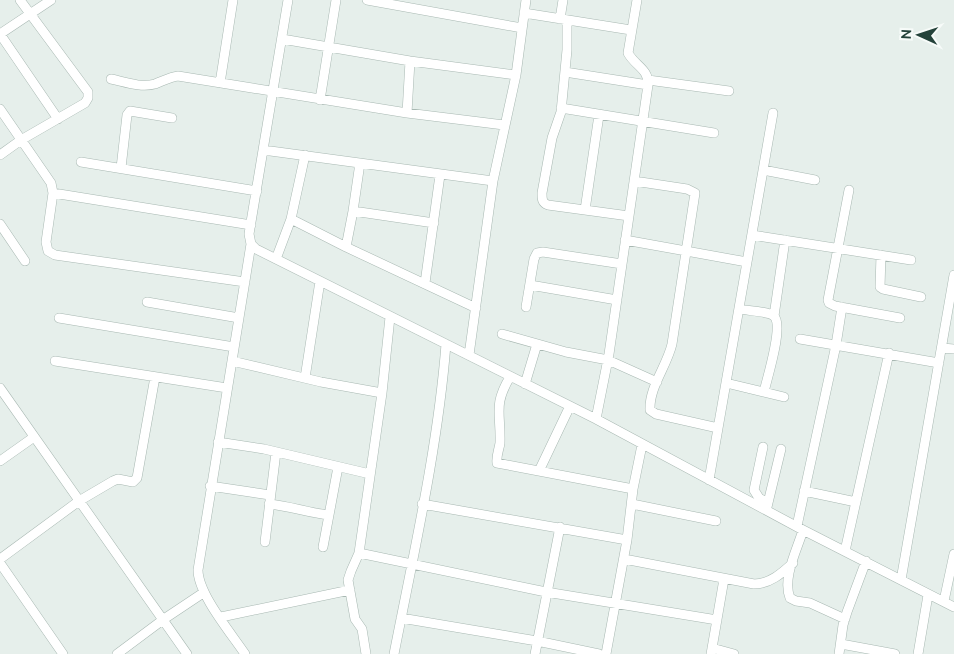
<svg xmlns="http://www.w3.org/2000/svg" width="954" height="654" font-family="Ubuntu,sans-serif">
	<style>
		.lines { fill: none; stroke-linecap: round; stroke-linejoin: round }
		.minor-casing { stroke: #a8b8b2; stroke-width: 10 }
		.minor { stroke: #fff; stroke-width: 9 }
	</style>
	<rect width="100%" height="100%" fill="#e6efeb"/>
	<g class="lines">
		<!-- minor casing -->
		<g class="minor-casing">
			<path id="minor" d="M 288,0 L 249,234 L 251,244 L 256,249 L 596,419 L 803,530 L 954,607
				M 367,0 L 522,28
				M 524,13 L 631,30
				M 560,19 L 563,0
				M 567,20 L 567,50 L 561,112 L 552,138 L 542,193 C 542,199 542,203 548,205 L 629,216
				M 0,34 L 58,119
				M 0,34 L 51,0
				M 282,39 L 410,61 L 516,75
				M 565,72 L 648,85
				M 111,79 C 125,82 141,88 155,84 C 163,81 170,77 178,76 L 407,113 L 504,125
				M 648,80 L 729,91
				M 220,83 L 233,0
				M 320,100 L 336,0
				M 561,108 L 714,133
				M 0,109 L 51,183 L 53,193 L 251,225
				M 407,113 L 410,61
				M 263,150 L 493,181
				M 0,155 L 21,140 L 85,103 L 88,98 L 88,92 L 20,0
				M 81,162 L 257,191
				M 121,168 L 127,115 L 130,111 L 172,118
				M 763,170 L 815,180
				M 634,181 L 687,189 L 695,193 L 672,344 C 667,366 649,387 650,410 L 656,414 L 718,428
				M 849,190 L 828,300 L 829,303 L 835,306 L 900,318
				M 53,193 L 46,242 L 48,251 L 55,255 L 245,282
				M 585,210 L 599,115
				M 353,211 L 434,223
				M 291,219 L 346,247 L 476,308
				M 0,224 L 25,261
				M 752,235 L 911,260
				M 625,240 L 747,262
				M 346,247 L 353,211 L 360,163
				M 881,255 L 880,287 L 883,289 L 921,297
				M 276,259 L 291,219 L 305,155
				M 425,283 L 440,175
				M 530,285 L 617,300
				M 147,302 L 239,318
				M 526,307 L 534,259 L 537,253 L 543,252 L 622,264
				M 740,309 C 747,311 768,311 774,316 C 784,326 767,378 764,392
				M 774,316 L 785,240
				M 390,317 L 382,393 L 359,553 L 546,592 L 717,620
				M 59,318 L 234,347
				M 502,334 L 566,352 L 608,360 L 657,382
				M 800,339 L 939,363
				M 942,348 L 954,349
				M 469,355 L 493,181 L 516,75 L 526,0
				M 55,361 L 227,388
				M 232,361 L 321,382 L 382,393
				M 510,377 C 493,405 501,413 500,443 C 499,450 496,456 497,463 L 633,489
				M 305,378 L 320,281
				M 726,383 L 784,397
				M 525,384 L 537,344
				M 0,388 L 187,654
				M 596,419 L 609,354 L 648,85 C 649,69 635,66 628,53 L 637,0
				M 218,442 L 264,449 L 370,474
				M 763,447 L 754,490 L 759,498 L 768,503
				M 0,461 L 34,437
				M 539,471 L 570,406
				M 709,480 L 773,113
				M 210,486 L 270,495
				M 804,491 L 856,502
				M 269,504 C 290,506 309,513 329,515
				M 422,504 L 627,540
				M 632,504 L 716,521
				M 767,507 L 781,449
				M 797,526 L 836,345 L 842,307
				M 803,530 C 797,550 782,578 790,598 L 796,601 L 810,603 L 845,619
				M 265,542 L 276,452
				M 323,547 L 338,467
				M 845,551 L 889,353
				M 359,553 L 351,571 L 348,580 L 355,619 L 362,629 L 366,654
				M 0,559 L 79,501 L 113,481 L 118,479 L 133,482 L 137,478 L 155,377
				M 624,559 L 754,584 C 770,584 782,573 793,563
				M 0,563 L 63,654
				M 901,580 L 954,275
				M 944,601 L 954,554
				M 221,617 L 350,590
				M 401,618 L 537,641 L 599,654
				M 841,644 L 895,654
				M 712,648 L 734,654
				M 117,654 L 164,619 L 203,593
				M 245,654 C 231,633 198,594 198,570 L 251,244
				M 394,654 C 414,552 438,447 446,344
				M 535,654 L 560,527
				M 606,654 L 627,540 L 633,489 L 642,445
				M 711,654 L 724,579
				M 839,654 L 843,625 L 847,612 L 866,561
				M 918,654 L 928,595"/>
		</g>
		<!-- minor -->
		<use href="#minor" class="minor"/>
	</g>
	<!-- north arrow -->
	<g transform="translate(919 35) rotate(273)" stroke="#f7fbf9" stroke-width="4" paint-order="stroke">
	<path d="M0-4L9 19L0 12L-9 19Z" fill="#24423a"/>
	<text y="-8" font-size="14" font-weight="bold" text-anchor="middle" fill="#24423a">N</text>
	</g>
</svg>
